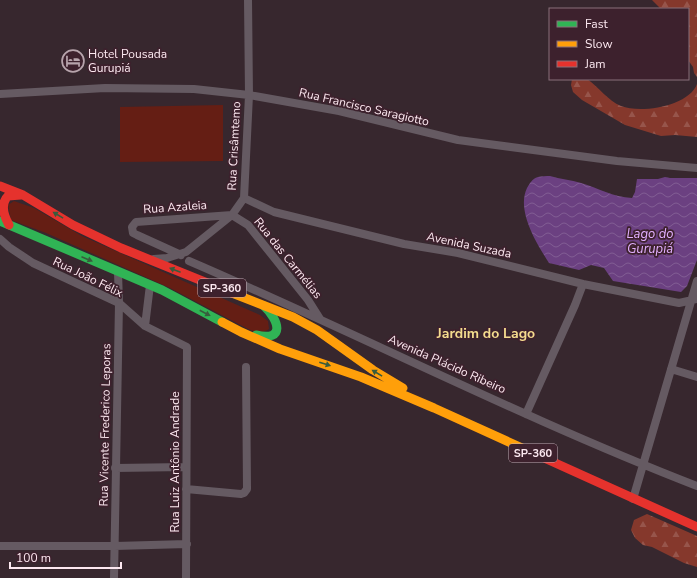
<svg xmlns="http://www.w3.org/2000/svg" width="697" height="578" font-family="'Nunito Sans',sans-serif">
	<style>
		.grass { fill: #651e14 }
		.forest { fill: url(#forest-firs) }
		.water { fill: url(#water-waves) }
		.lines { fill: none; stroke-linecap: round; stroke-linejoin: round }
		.street { stroke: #655a62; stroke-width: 8 }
		.fast { stroke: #30b455; stroke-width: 9 }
		.slow { stroke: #ff9f0a; stroke-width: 9 }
		.jam { stroke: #e5322d; stroke-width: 9 }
		.oneway { fill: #385c3d }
		.labels { text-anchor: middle; stroke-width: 3.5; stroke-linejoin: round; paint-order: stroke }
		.shield { fill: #3d212d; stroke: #c3acb6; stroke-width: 1 }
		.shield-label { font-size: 11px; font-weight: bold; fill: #fce8f0 }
		.poi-label { font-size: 12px; fill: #fce8f0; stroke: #3d212d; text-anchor: start }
		.street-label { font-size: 12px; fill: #fce8f0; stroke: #3d212d }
		.water-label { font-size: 13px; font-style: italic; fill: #e1affe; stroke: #3d212d }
		.quarter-label { font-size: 14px; font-weight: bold; fill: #f5db8e; stroke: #3d212d }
	</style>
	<defs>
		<pattern id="forest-firs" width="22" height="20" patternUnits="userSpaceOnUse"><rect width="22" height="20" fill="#85382c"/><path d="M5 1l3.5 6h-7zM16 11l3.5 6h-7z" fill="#97554b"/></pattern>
		<pattern id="water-waves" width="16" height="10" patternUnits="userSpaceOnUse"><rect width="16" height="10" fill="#6b4081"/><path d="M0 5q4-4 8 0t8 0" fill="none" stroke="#815c93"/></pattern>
	</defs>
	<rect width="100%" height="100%" fill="#37272e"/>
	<!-- grass -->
	<path class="grass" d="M 223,105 L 223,161 L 120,162 L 120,107 Z
		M 14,201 L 34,208 L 82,236 L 260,315 L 268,321 L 269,329 C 262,334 255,332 248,329 L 170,288 L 46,233 L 11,220 L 8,205 Z"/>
	<!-- forest -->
	<path class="forest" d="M 652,0 L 697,0 L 697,77 L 694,73 L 693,67 L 688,60 L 688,9 L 661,9 Z
		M 572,79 L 587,79 C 599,87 608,101 621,106 C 641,114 689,106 697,84 L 697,137 L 675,135 L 661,136 L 625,125 L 582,100 L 573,92 L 571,85 Z
		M 647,514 L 697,536 L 697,567 L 684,563 L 652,547 L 643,545 L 635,538 L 631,530 L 634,520 Z"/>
	<!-- water -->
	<path class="water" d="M 550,176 C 560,179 571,180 581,183 C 598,188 613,197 632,198 L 635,192 L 637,179 L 658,179 L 665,177 L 670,178 L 697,178 L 697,260 L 687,286 L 681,292 L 613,281 L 604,268 L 591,265 L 579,270 L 549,263 C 537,244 516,211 527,188 C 530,183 532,179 538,177 C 541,176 547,176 550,176 Z"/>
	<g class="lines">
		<!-- street -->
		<path class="street" d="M 0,94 L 105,88 L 194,89 L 249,95 L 339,111 L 458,140 L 617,161 L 697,168
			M 244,198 L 274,212 L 404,244 L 458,253 L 583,284 L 679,303 L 697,299
			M 232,215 L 248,225 L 308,300 L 320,319
			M 0,239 L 9,247 L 33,263 L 119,303 L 145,326 L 187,347 L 186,578
			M 181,255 L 137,235 L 133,233 L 132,227 L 136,222 L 232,215
			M 154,259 L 167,258 L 186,252 L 232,215 L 244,198 L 249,95 L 248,0
			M 189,261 C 359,334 524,419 697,486
			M 145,326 L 150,285
			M 671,369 L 697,377
			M 526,414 L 575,305 L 583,284
			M 115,468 L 186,467
			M 186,489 L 241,494 L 244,493 L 247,489 L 246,367
			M 633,499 L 697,281
			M 0,546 L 115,546 L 187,544
			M 114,578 L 119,303 L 118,272"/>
		<!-- fast -->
		<path class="fast" d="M 0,221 L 162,290 L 222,322
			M 256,335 C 286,342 279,320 264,306"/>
		<!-- slow -->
		<path class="slow" d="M 232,293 L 293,317 L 317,330 L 373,370 L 403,388
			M 222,322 L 241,332 L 280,349 L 361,377 L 434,408 L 542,457"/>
		<!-- jam -->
		<path class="jam" d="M 0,186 L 23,195 L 73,225 L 121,248 L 232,293
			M 9,225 C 4,216 0,204 8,196 L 21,195
			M 542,457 L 697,527"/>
	</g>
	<!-- one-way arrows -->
	<defs><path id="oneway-solid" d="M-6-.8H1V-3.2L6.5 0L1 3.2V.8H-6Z"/></defs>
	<g class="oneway">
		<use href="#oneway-solid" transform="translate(58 215) rotate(-149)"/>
		<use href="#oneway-solid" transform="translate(87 259) rotate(23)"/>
		<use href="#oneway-solid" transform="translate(175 270) rotate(-159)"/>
		<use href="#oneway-solid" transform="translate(205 313) rotate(28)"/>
		<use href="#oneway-solid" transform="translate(325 364) rotate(18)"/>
		<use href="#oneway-solid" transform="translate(377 373) rotate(-149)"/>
	</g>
	<!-- icons -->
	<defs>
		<g id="hotel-ring" transform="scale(1.15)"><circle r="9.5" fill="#3d212d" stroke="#b7a4ac" stroke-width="1.5"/><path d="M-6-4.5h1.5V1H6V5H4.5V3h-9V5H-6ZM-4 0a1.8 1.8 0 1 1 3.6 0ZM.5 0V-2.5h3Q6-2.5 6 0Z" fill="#b7a4ac"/></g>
	</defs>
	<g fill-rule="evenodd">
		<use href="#hotel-ring" x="73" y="61"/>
	</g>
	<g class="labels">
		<!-- shield labels -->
		<g class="shield">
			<rect x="198" y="279" width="48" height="18" rx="3"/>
			<rect x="509" y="444" width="48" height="18" rx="3"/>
		</g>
		<g class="shield-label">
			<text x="222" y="292">SP-360</text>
			<text x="533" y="457">SP-360</text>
		</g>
		<!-- poi labels -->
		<g class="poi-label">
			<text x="88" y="58">Hotel Pousada<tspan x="88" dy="14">Gurupiá</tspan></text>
		</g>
		<!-- street labels -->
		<g class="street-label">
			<text transform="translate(364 107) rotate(13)" y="4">Rua Francisco Saragiotto</text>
			<text transform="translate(234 146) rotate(-87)" y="4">Rua Crisâmtemo</text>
			<text transform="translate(175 207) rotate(-4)" y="4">Rua Azaleia</text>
			<text transform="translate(469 245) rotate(12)" y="4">Avenida Suzada</text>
			<text transform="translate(288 258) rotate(51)" y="4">Rua das Carmélias</text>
			<text transform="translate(88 277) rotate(26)" y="4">Rua João Félix</text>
			<text transform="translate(447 364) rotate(24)" y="4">Avenida Plácido Ribeiro</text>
			<text transform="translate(105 425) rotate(-89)" y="4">Rua Vicente Frederico Leporas</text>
			<text transform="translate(175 462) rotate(-90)" y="4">Rua Luiz Antônio Andrade</text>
		</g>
		<!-- water labels -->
		<g class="water-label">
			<text x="650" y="238">Lago do<tspan x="650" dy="15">Gurupiá</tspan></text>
		</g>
		<!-- quarter labels -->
		<g class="quarter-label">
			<text x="486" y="338">Jardim do Lago</text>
		</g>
	</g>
	<!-- legend -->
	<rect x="549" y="8" width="140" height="72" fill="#3d212d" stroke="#89717b"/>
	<rect x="557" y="21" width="20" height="6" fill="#30b455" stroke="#89717b"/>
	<text x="585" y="28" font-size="12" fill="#fce8f0">Fast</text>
	<rect x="557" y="41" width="20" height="6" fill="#ff9f0a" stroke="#89717b"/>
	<text x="585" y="48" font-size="12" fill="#fce8f0">Slow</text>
	<rect x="557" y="61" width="20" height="6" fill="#e5322d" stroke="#89717b"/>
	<text x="585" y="68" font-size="12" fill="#fce8f0">Jam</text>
	<!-- scale -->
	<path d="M10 562v6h111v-6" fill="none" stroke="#fce8f0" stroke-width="2"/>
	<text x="16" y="562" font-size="12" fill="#fce8f0" stroke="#3d212d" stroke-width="3" paint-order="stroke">100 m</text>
</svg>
